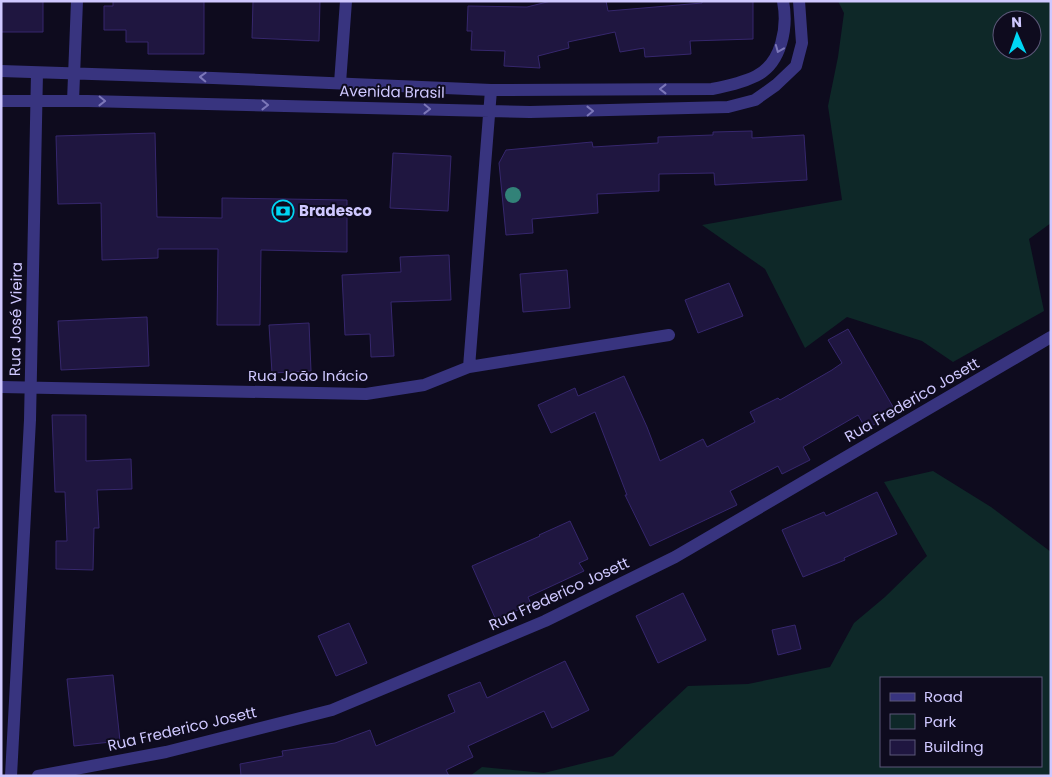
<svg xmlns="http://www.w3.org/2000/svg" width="1052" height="777" font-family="Poppins,sans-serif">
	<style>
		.green { fill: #0e2828; fill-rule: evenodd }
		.building { fill: #1f1640; stroke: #36276d }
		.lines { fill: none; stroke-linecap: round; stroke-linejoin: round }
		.minor { stroke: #38347f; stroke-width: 12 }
		.tree { fill: #328278 }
		.oneway { stroke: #7c77b9 }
		.labels { text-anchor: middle; stroke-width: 4; stroke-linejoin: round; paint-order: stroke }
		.street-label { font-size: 15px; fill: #cfc8ff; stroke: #0e0b1e }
		.poi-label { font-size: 15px; font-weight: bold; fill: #cfc8ff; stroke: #0e0b1e; text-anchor: start }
	</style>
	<rect width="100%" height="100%" fill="#0e0b1e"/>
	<!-- green -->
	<path class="green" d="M 838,1 L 1051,1 L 1051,223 L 1029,239 L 1044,311 L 953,362 L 922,341 L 847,317 L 805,348 L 765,269 L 702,225 L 842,200 L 828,106 L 838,57 L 844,13 ZM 1002,20 L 1032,20 L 1032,50 L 1002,50 Z
		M 933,471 L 991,507 L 1051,552 L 1051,776 L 470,776 L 482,767 L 544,773 L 613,756 L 688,686 L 748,684 L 830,667 L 854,623 L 885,597 L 927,556 L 884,482 ZM 881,678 L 1041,678 L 1041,766 L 881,766 Z"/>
	<!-- building -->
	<path class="building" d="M 1,1 L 43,1 L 43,32 L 1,32 Z
		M 113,1 L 204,1 L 204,54 L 148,54 L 148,42 L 126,42 L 126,30 L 104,30 L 104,6 L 113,6 Z
		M 253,1 L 320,1 L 319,41 L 252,38 Z
		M 551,1 L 606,1 L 608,11 L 702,3 L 702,1 L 753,1 L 753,39 L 690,41 L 691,54 L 645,57 L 644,48 L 620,52 L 615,32 L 568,42 L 569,48 L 538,56 L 540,68 L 504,66 L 505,51 L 471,50 L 472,31 L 467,31 L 468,6 L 527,7 Z
		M 752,131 L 752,138 L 804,135 L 807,180 L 715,185 L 714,173 L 659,174 L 659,191 L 597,194 L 598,213 L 532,219 L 533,233 L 506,235 L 499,163 L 506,150 L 592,142 L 593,147 L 658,143 L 658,137 L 713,135 L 713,132 Z
		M 155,133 L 157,217 L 222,218 L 222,198 L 347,200 L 347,252 L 261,250 L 260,325 L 217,325 L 218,249 L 158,249 L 158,258 L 102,260 L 101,203 L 58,204 L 56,136 Z
		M 393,153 L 451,156 L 448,211 L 390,208 Z
		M 449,255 L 451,300 L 391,302 L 394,356 L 371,357 L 370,334 L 345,335 L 342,275 L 401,272 L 400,257 Z
		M 567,270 L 570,308 L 523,312 L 520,274 Z
		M 729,283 L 743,316 L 698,333 L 685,300 Z
		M 147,317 L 149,366 L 61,370 L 58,321 Z
		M 309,323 L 311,371 L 272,373 L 269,325 Z
		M 848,329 L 896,412 L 866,429 L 858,415 L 803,447 L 810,460 L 782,474 L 778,466 L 730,491 L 737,505 L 650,546 L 625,495 L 627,495 L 595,412 L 551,433 L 538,405 L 575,388 L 578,396 L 624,376 L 647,427 L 660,461 L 703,439 L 707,447 L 755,422 L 750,412 L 778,398 L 780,400 L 832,370 L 842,363 L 828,340 Z
		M 52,415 L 86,415 L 86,461 L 131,459 L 132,489 L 97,490 L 99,528 L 94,528 L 93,570 L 56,569 L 56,541 L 67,541 L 65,492 L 55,492 Z
		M 877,492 L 897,534 L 844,558 L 845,560 L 803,577 L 782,530 L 824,512 L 826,516 Z
		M 570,521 L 588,559 L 579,563 L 584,571 L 528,597 L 531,604 L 496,620 L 472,566 L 540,536 L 539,535 Z
		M 683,593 L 706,640 L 658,663 L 636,616 Z
		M 349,623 L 367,663 L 336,676 L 318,636 Z
		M 795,625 L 801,649 L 778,655 L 772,630 Z
		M 565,661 L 589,710 L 552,728 L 544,711 L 468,746 L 473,757 L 446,770 L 449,776 L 241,776 L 240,764 L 283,756 L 282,751 L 335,743 L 370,730 L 376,746 L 455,712 L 448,695 L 480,682 L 487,698 Z
		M 113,675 L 120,741 L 74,746 L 67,679 Z"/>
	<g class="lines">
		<!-- minor -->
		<path class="minor" d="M 1,71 L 213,78 L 491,90 L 712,89 C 727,86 742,83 756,76 C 782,63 788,27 783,1
			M 340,83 L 346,1
			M 1,101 L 88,101 L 530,112 L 728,107 L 755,100 L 776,85 L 796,66 L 802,43 L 799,1
			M 73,101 L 77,1
			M 469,367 L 491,90
			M 1,387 L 366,394 L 424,385 L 469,367 L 669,335
			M 11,776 L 30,420 L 37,73
			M 38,776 L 166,752 L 332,710 L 545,621 L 675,557 L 1051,337"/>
	</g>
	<!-- trees -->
	<circle class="tree" cx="513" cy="195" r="8"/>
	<!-- one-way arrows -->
	<defs><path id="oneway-chevron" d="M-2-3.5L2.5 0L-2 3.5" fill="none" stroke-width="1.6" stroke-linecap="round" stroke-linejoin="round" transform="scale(1.25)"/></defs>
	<g class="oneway">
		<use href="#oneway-chevron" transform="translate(779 49) rotate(112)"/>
		<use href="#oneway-chevron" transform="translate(203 77) rotate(-178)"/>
		<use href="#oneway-chevron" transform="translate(663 89) rotate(180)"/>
		<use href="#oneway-chevron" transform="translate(102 101) rotate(1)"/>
		<use href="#oneway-chevron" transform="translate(265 105) rotate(1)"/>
		<use href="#oneway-chevron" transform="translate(427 109) rotate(1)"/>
		<use href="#oneway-chevron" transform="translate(590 111) rotate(-1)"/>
	</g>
	<!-- icons -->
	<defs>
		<g id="bank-ring" transform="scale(1.125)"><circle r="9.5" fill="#0e0b1e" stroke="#00d6f3" stroke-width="1.5"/><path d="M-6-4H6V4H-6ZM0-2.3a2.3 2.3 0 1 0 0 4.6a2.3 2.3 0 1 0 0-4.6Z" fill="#00d6f3"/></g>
	</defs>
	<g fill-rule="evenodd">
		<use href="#bank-ring" x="283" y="211"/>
	</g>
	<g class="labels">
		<!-- street labels -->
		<g class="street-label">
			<text transform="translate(392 92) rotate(1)" y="5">Avenida Brasil</text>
			<text transform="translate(16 319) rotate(-89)" y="5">Rua José Vieira</text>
			<text x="308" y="381">Rua João Inácio</text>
			<text transform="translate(912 400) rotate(-30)" y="5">Rua Frederico Josett</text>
			<text transform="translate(559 594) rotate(-25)" y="5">Rua Frederico Josett</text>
			<text transform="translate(182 729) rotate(-13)" y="5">Rua Frederico Josett</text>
		</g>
		<!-- poi labels -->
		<g class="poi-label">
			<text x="299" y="216">Bradesco</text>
		</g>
	</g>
	<!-- border -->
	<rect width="1052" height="777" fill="none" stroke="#cfc8ff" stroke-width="5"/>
	<!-- legend -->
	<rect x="880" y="677" width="162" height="90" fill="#0e0b1e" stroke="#5b5778"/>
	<rect x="890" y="693" width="25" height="8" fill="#38347f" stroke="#5b5778"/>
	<text x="924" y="702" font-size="15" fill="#cfc8ff">Road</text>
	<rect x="890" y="714" width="25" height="15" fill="#0e2828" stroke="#5b5778"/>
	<text x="924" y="727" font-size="15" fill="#cfc8ff">Park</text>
	<rect x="890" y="740" width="25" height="15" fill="#1f1640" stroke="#5b5778"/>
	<text x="924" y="752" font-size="15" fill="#cfc8ff">Building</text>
	<!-- north arrow -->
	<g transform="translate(1017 35) rotate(358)"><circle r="24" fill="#0e0b1e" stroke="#5b5778"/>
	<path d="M0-4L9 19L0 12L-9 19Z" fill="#00d6f3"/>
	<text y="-8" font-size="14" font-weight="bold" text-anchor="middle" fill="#cfc8ff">N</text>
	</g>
</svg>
